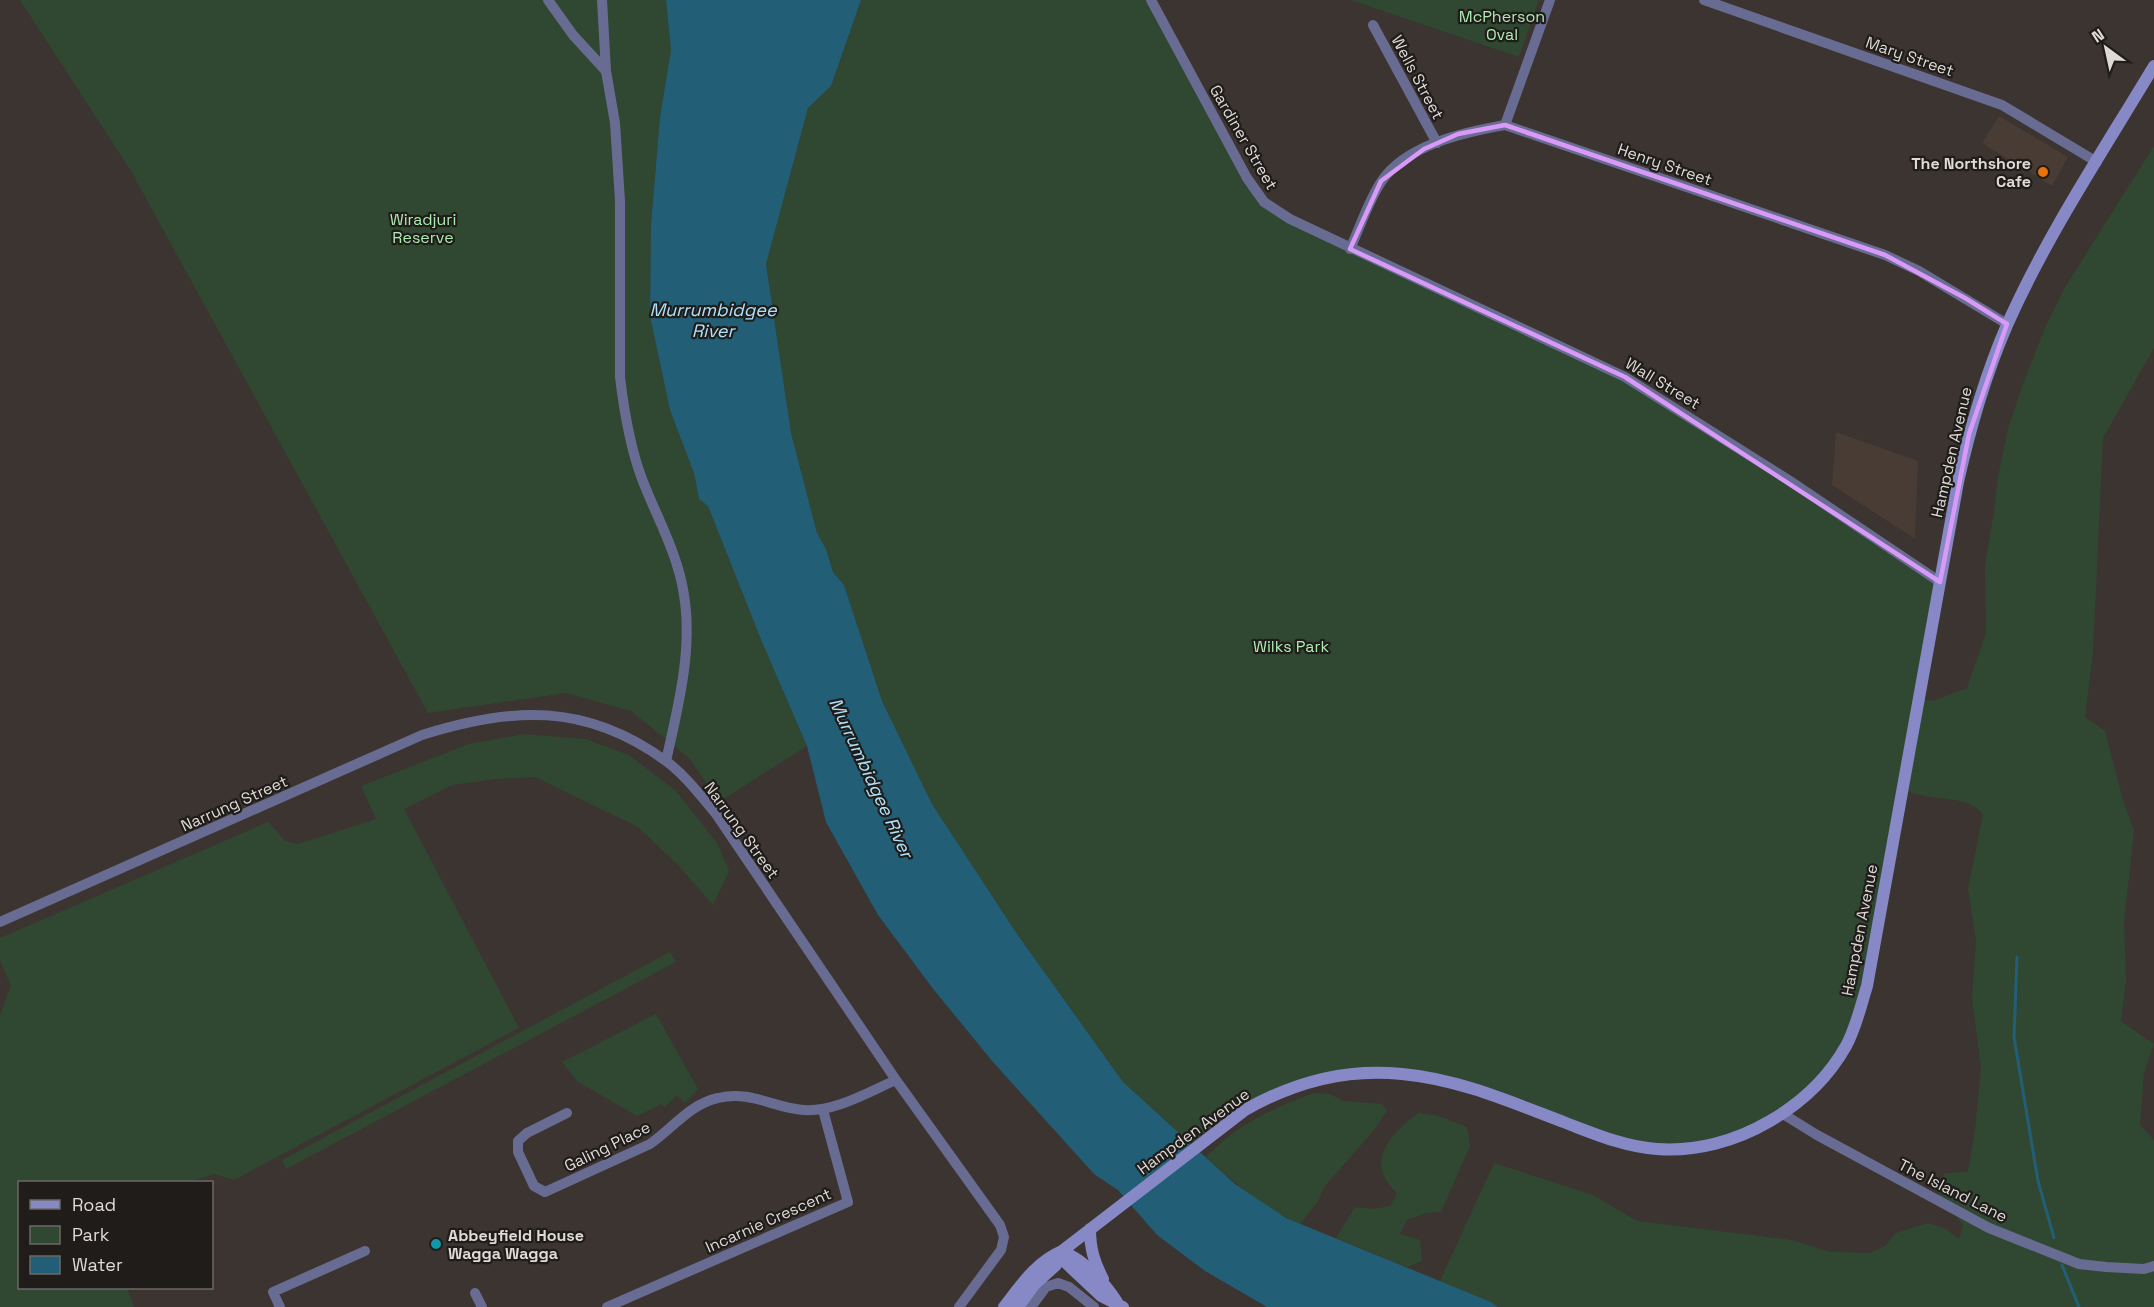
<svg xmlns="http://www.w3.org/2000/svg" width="2154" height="1307" font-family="'Space Grotesk',sans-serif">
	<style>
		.built { fill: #493c34 }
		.green { fill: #304832 }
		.water { fill: #225f77 }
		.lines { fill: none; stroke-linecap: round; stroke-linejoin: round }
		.stream { stroke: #225f77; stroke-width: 3 }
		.street { stroke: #696c92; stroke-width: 10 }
		.secondary { stroke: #8689c6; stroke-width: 12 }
		.marked { fill: none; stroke: #d99af7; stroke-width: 4.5; stroke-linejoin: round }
		.food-dot { fill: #e8710a; stroke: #1f1c1a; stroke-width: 2 }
		.culture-dot { fill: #0f9aa8; stroke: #1f1c1a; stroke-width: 2 }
		.labels { text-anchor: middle; stroke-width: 4.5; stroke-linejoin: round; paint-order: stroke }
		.park-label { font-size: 16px; fill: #abecb1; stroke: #1f1c1a }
		.street-label { font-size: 16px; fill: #dfdad8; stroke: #1f1c1a }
		.poi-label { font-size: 16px; font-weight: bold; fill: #dfdad8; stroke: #1f1c1a; text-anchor: end }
		.water-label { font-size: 18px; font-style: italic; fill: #afe2fa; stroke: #1f1c1a }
	</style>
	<rect width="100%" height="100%" fill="#3b3430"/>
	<!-- built -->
	<path class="built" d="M 1999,116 L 2068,157 L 2052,186 L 1982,143 Z
		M 1836,432 L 1918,461 L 1915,539 L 1832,485 Z"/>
	<!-- green -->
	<path class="green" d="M 20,0 L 666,0 L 671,50 L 660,117 L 651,225 L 650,316 L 670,410 L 694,473 L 699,499 L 708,506 L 762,642 L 807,746 L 719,802 L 690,759 L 631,711 L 566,693 L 428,713 L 131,171 Z
		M 861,0 L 1151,0 L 1264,202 L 1597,362 L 1940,582 L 1919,699 L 1933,701 L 1967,688 L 1986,633 L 1985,565 L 1994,512 L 1998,477 L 2008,429 L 2024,381 L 2045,328 L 2064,289 L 2154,146 L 2154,348 L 2103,438 L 2093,651 L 2085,717 L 2105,731 L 2122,797 L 2134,831 L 2124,922 L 2126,980 L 2121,1021 L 2154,1044 L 2144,1073 L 2140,1125 L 2154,1140 L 2154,1307 L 1498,1307 L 1491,1302 L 1440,1281 L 1494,1163 L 1593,1195 L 1637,1221 L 1792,1240 L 1830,1252 L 1870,1253 L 1885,1246 L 1896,1233 L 1928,1223 L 1946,1229 L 1959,1239 L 1963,1225 L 1934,1187 L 1945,1173 L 1968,1172 L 1975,1130 L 1981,1068 L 1972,998 L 1976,940 L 1968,889 L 1983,814 C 1969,796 1936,800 1916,794 C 1911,793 1908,790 1903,789 L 1867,986 L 1828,1072 L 1752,1131 L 1657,1149 L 1422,1077 L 1317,1080 L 1230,1121 L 1222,1118 L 1191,1144 L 1123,1082 L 1017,934 L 932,804 L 882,701 L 844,585 L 833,572 L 826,549 L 817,533 L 791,433 L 766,263 L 808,108 L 831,86 Z
		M 1351,0 L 1539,0 L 1519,57 Z
		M 524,734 L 585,739 L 629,755 L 676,791 L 717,843 L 729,871 L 713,905 L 679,866 L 638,827 L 535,777 L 496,779 L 452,785 L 404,809 L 519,1028 L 234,1180 L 214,1174 L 189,1182 L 20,1182 L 20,1288 L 127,1288 L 134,1307 L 0,1307 L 0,1015 L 11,986 L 0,960 L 0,938 L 268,822 L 285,841 L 298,844 L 376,819 L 361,786 L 469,744 Z
		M 670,952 L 676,962 L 286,1169 L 282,1160 Z
		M 656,1014 L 698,1089 L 685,1103 L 677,1095 L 665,1107 L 661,1104 L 637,1116 L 578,1082 L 562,1062 Z
		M 1315,1093 L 1330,1094 L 1343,1101 L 1382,1104 L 1387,1111 L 1374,1130 L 1325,1186 L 1318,1201 L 1300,1224 C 1265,1209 1234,1183 1206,1157 C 1236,1125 1274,1107 1315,1093 Z
		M 1419,1113 L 1439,1116 L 1467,1127 L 1470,1146 L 1441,1212 L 1426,1213 L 1407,1220 L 1400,1234 L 1420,1240 L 1422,1261 L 1407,1267 L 1336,1238 L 1355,1207 L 1373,1209 L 1390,1206 L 1397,1194 C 1391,1187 1384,1179 1382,1170 C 1377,1147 1402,1124 1419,1113 Z"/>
	<!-- water -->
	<path class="water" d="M 666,0 L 861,0 L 831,86 L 808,108 L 766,264 L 791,433 L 817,533 L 826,549 L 833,572 L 844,585 L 882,701 L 932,804 L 1017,934 L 1123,1082 L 1235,1184 L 1286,1218 L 1491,1302 L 1498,1307 L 1267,1307 L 1205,1271 L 1157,1235 L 1118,1190 L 1094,1174 L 993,1062 L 934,990 L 878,915 L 826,822 L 807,746 L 762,642 L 708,506 L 699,499 L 694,473 L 670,410 L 650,316 L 651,225 L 660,117 L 671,50 Z"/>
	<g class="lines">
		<!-- stream -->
		<path class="stream" d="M 2017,957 L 2014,1037 L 2038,1181 L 2054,1238
			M 2062,1265 L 2079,1307"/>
		<!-- street -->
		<path class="street" d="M 548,0 L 573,35 L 606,71
			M 602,0 L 606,71 L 615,123 L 620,201 L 620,377 C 624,411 630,447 642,479 C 657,518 678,554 684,595 C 693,650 678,707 666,761
			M 1151,0 L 1247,178 L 1264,202 L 1290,219 L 1625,377 L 1790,481 L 1940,582
			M 1704,0 L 2002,105 L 2097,162
			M 1373,25 L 1437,143
			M 1505,125 L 1550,0
			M 1350,249 C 1360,227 1368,202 1381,182 C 1405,145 1465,132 1505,125 L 1885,255 L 1919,271 L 2007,324
			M 0,922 L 422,735 C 512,707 585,702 666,761 C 685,775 701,796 716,814 L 896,1080 L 1000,1225 L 1004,1237 L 1001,1250 L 959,1307
			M 567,1113 L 527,1133 L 518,1141 L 518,1152 L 534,1186 L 545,1192 L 650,1144 C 673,1128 690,1104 718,1098 C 751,1090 773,1108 804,1110 C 835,1112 868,1092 896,1080
			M 1783,1114 L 1817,1135 L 1989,1228 L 2079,1264 L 2106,1267 L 2144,1269 L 2154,1266
			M 475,1293 L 482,1307
			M 280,1307 L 273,1292 L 365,1251
			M 607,1307 L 848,1202 L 823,1110
			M 1031,1307 L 1046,1287 L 1058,1283 L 1069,1287 L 1094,1307"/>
		<!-- secondary -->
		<path class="secondary" d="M 1090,1229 C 1090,1248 1094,1262 1103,1279
			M 1062,1251 L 1066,1263 L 1101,1296 L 1123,1307
			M 1062,1251 C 1084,1260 1104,1282 1117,1302
			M 1004,1307 C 1021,1285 1036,1262 1062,1251 L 1245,1110 C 1294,1082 1346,1068 1402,1074 C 1459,1079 1513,1103 1566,1123 C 1595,1134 1625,1147 1657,1149 C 1696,1152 1736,1141 1770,1121 C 1801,1103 1828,1078 1846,1046 C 1856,1028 1861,1005 1867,986 L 1958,482 C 1970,428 1985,376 2007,325 C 2047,235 2103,151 2154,66
			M 1018,1307 L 1035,1284 L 1056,1265 L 1062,1251"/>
	</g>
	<!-- marked area -->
	<path class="marked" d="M 1505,125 L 1885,255 L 1965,298 L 2007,324 L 1969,434 L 1940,582 L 1625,377 L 1350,249 L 1381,181 L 1424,149 L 1458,134 Z"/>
	<!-- markers -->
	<circle class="food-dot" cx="2043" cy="172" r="6"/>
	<circle class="culture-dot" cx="436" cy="1244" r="6"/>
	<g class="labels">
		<!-- park labels -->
		<g class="park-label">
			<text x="1502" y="22">McPherson<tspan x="1502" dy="18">Oval</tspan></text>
			<text x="423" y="225">Wiradjuri<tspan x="423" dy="18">Reserve</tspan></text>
			<text x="1291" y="652">Wilks Park</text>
		</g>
		<!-- street labels -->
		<g class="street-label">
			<text transform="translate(1910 56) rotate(19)" y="6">Mary Street</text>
			<text transform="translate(1418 77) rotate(62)" y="6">Wells Street</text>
			<text transform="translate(1244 137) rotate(60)" y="6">Gardiner Street</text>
			<text transform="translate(1665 164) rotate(19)" y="6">Henry Street</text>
			<text transform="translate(1663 383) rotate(31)" y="6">Wall Street</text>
			<text transform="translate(1951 452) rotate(-77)" y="6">Hampden Avenue</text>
			<text transform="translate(234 803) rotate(-24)" y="6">Narrung Street</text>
			<text transform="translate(742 830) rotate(54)" y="6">Narrung Street</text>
			<text transform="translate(1859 930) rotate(-79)" y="6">Hampden Avenue</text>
			<text transform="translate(1193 1131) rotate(-36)" y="6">Hampden Avenue</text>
			<text transform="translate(607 1146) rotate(-26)" y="6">Galing Place</text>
			<text transform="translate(1953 1190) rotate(27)" y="6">The Island Lane</text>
			<text transform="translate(768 1220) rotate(-24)" y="6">Incarnie Crescent</text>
		</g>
		<!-- poi labels -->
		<g class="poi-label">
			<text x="2031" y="169">The Northshore<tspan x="2031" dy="18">Cafe</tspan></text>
			<text x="448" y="1241" text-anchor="start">Abbeyfield House<tspan x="448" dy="18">Wagga Wagga</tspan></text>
		</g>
		<!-- water labels -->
		<g class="water-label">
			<text x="713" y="316">Murrumbidgee<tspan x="713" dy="21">River</tspan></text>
			<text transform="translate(871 778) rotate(65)" y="6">Murrumbidgee River</text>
		</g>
	</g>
	<!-- legend -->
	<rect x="18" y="1181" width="195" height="108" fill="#1f1c1a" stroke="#6c6866" stroke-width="1.5"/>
	<rect x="30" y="1200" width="30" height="9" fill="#8689c6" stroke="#6c6866" stroke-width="1.5"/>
	<text x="72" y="1211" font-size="18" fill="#dfdad8">Road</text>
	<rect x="30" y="1226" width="30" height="18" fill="#304832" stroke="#6c6866" stroke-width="1.5"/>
	<text x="72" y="1241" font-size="18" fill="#dfdad8">Park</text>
	<rect x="30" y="1256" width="30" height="18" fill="#225f77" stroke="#6c6866" stroke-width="1.5"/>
	<text x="72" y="1271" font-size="18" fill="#dfdad8">Water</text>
	<!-- north arrow -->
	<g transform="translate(2106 48) rotate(327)" stroke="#1f1c1a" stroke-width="4.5" paint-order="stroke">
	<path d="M0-4.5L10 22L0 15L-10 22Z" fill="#dfdad8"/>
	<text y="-9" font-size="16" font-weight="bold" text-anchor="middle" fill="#dfdad8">N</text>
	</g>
</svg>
